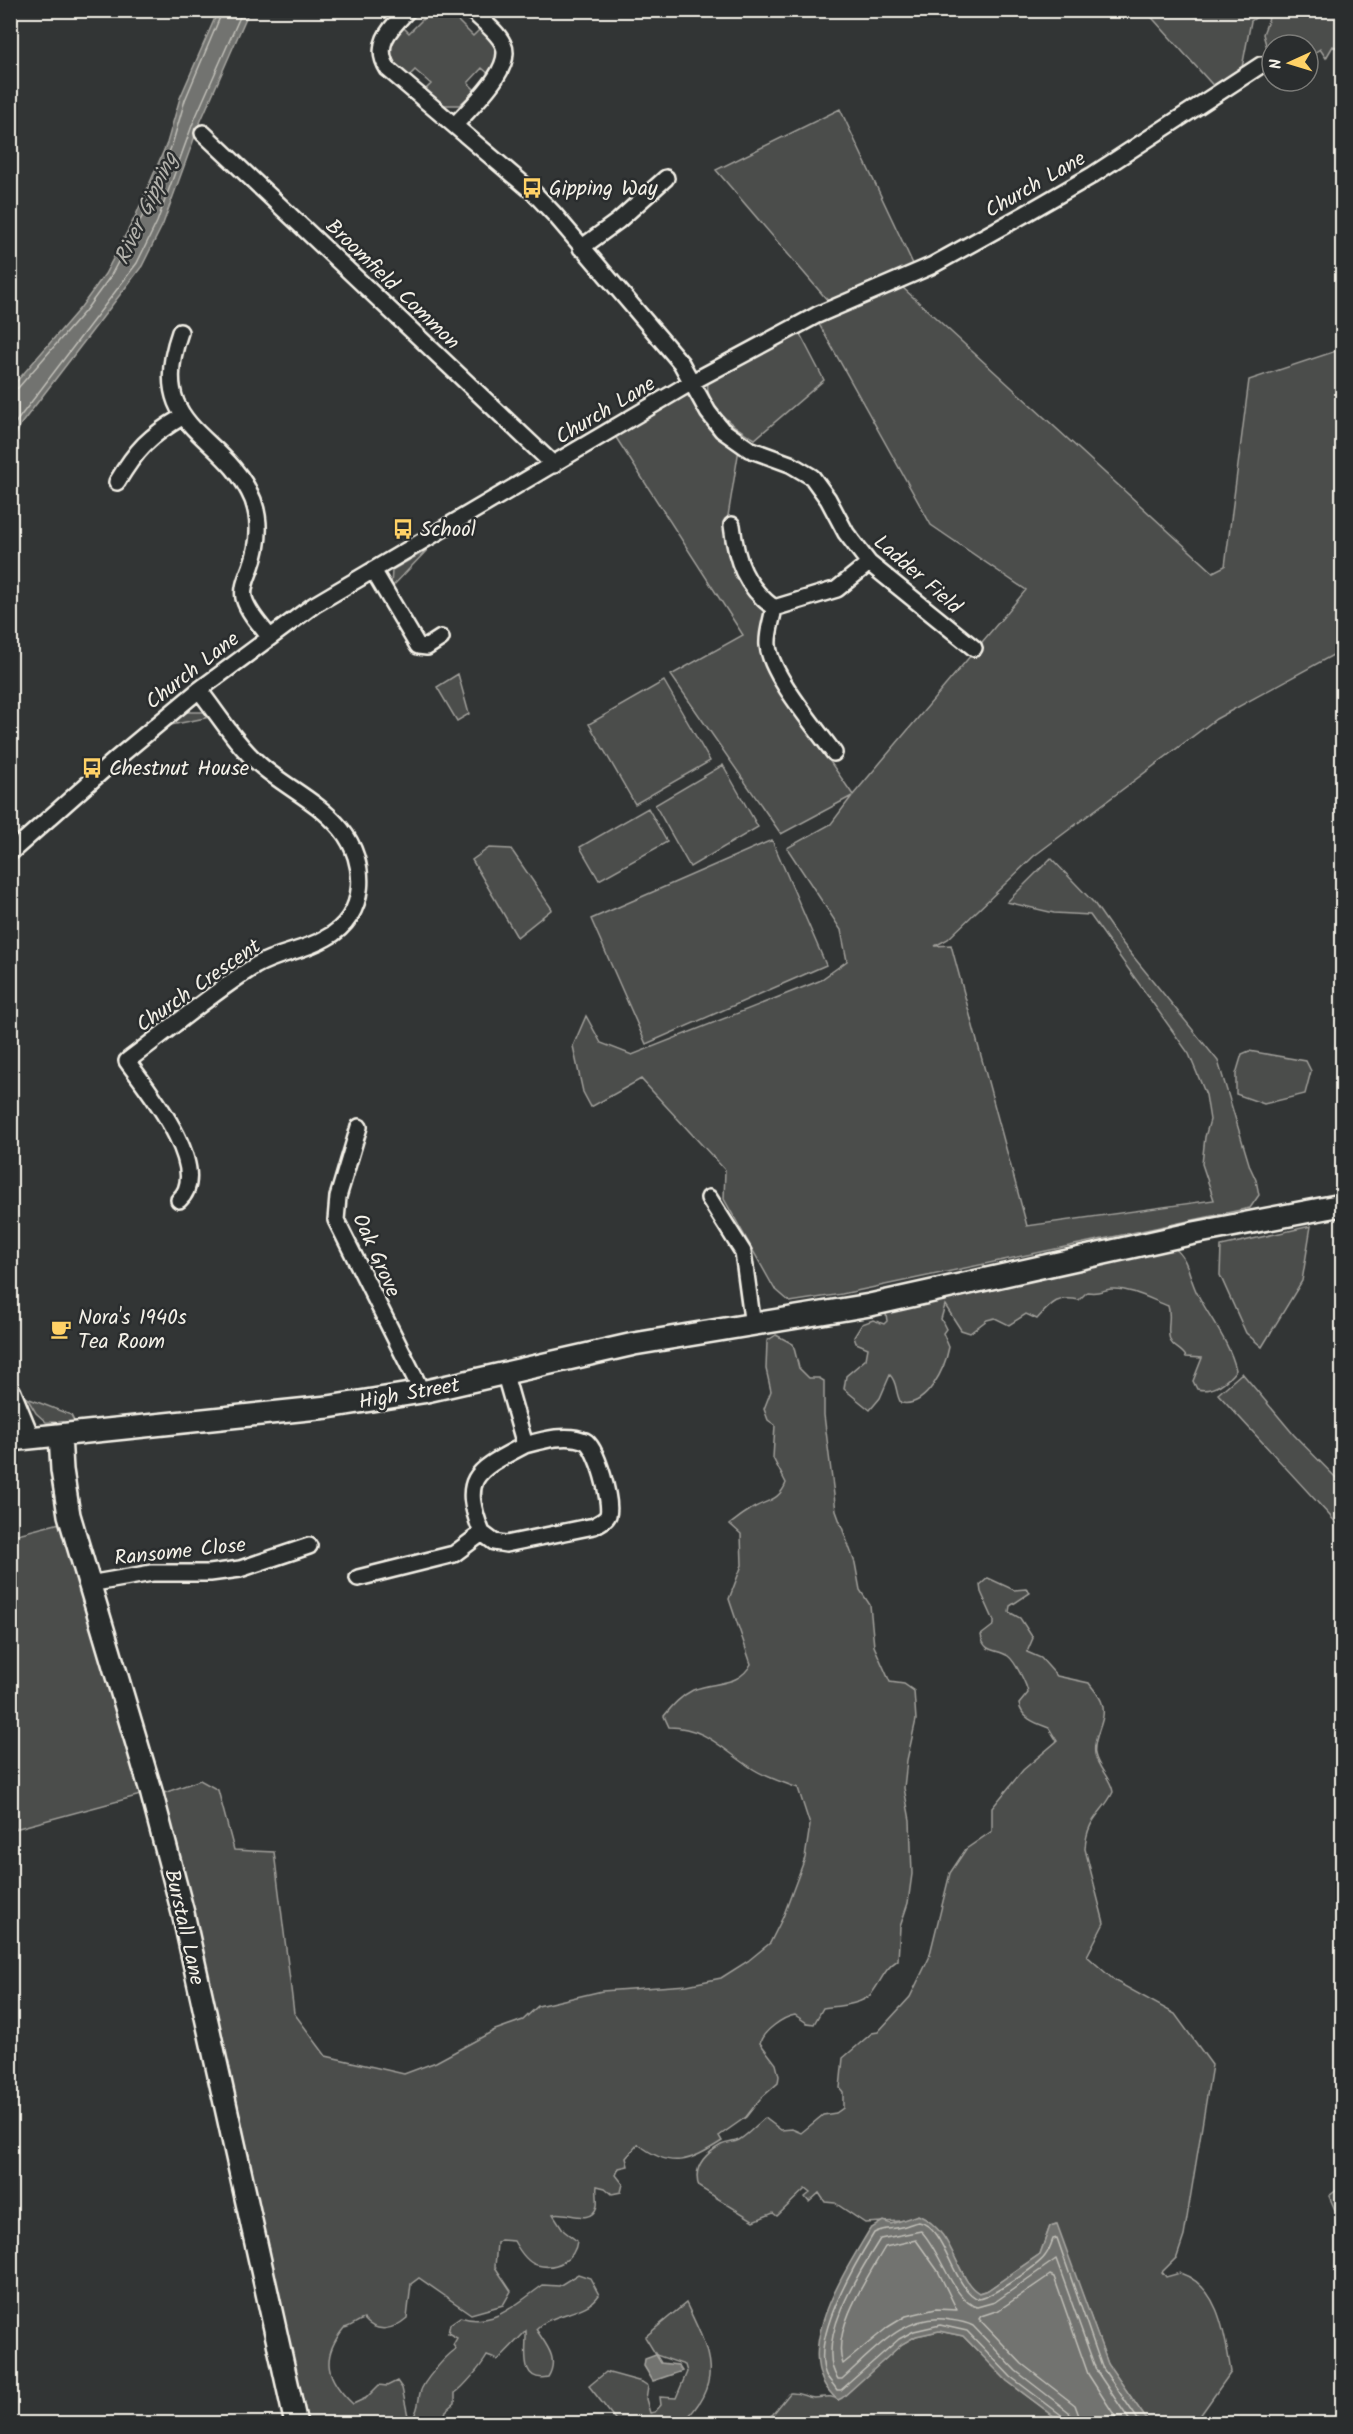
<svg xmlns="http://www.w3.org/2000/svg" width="1353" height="2434" font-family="Kalam,sans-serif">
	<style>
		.green { fill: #4b4d4c; stroke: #a09f9a; stroke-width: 1.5 }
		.water { fill: #727370; stroke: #a6a5a0; stroke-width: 1.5 }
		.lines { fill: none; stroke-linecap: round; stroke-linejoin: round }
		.shore { stroke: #c0bfb8; stroke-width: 1.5 }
		.street-casing { stroke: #f4f1e8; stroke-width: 20 }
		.secondary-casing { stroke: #f4f1e8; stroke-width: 26 }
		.street { stroke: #2a2d2e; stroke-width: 15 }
		.secondary { stroke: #2a2d2e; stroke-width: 21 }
		.labels { text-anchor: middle; stroke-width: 5; stroke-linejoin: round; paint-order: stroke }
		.street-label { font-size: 21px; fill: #f4f1e8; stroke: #2a2d2e }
		.poi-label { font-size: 21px; fill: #f4f1e8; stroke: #2a2d2e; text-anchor: start }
		.water-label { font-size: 22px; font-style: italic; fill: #b3b2ac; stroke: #2a2d2e }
	</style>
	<rect width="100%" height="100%" fill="#323535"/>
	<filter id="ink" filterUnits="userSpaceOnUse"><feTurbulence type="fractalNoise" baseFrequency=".0167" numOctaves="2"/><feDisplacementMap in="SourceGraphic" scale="12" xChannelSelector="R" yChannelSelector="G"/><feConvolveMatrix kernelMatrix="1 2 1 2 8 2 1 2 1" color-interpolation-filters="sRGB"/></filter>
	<g filter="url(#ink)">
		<!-- green -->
		<path class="green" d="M 417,10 L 464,11 L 466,13 L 458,21 L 473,36 L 481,28 L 501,53 L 490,75 L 482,68 L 468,83 L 476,91 L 459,105 L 442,105 L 423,92 L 431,84 L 415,70 L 407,78 L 395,68 L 388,48 L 401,25 L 409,33 L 424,18 Z
			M 1146,11 L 1337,11 L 1342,13 L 1342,50 L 1333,46 L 1326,58 L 1320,49 L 1308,57 L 1308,45 L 1272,45 L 1272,54 L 1268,52 L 1263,34 L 1269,18 L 1260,15 L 1251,21 L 1239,83 L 1219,92 Z
			M 840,109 L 914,266 L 829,302 L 716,170 Z
			M 902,287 L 1213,572 L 1225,566 L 1249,380 L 1342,349 L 1342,650 L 1216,719 L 1034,856 L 948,939 L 935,946 L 951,945 L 1027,1226 L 1214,1200 L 1202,1164 L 1205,1137 L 1210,1120 L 1206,1095 L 1189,1054 L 1090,915 L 1054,913 L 1007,902 L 1051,858 L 1094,903 L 1119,939 L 1218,1061 L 1250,1167 L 1256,1180 L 1259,1195 L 1250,1208 L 842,1294 L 790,1302 L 774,1288 L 724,1199 L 725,1170 L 641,1079 L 591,1107 L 583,1092 L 573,1046 L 586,1016 L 601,1043 L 632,1055 L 819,981 L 847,961 L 841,930 L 787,848 L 831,824 L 852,796 L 781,834 L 671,675 L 743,635 L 615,436 L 687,395 L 739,449 L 727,522 L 763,610 L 776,683 L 853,795 L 1026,590 L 931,525 L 819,324 Z
			M 798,330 L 824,380 L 755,439 C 737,429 704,407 708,383 Z
			M 427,550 L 393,586 L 391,587 L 392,570 Z
			M 458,674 L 469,714 L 457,721 L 437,687 Z
			M 664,681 L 710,761 L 635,804 L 589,724 Z
			M 187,712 L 204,712 L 210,717 L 166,726 Z
			M 723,765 L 758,827 L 690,867 L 655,805 Z
			M 648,808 L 667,842 L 599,880 L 580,847 Z
			M 772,840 L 826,965 L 646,1044 L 591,919 Z
			M 489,848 L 511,849 L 552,909 L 517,937 L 472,860 Z
			M 1249,1051 L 1306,1061 L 1311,1071 L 1305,1094 L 1264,1104 L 1236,1094 L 1236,1074 L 1242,1054 Z
			M 1311,1226 L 1302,1281 L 1262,1347 L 1246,1333 L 1220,1275 L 1221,1246 Z
			M 1172,1246 C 1190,1259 1188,1277 1198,1295 C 1211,1320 1230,1343 1236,1370 C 1227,1382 1213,1393 1197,1389 L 1193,1381 L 1202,1358 L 1186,1357 C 1182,1349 1173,1348 1170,1340 C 1166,1329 1172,1317 1168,1306 C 1150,1299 1131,1288 1111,1289 C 1101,1290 1101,1294 1087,1292 L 1079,1300 C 1057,1295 1051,1304 1037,1319 L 1026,1314 L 1009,1325 L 995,1318 L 987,1320 L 970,1333 L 961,1330 L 945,1305 L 941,1319 L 946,1329 L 943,1333 L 949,1347 C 945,1368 927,1408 901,1403 C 895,1394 898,1383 890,1375 L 880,1398 L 870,1410 L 844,1389 L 846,1376 L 866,1359 L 868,1348 L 856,1343 L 854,1337 L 862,1324 L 873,1320 L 884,1324 L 887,1321 L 886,1314 L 878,1311 Z
			M 776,1335 L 793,1344 L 799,1368 L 809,1378 L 819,1378 L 824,1381 L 824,1415 L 836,1511 L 855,1563 L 860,1590 L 870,1605 L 874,1646 L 890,1682 L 904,1684 L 914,1691 L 916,1720 L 907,1760 L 904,1788 L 910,1820 L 912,1874 L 908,1903 L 900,1927 L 898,1960 C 884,1969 882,1980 872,1993 C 863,2005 837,2006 823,2008 L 814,2024 L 807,2023 L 795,2015 C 783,2017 763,2031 760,2043 L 776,2064 L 779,2076 L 778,2083 L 760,2099 L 746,2117 L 719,2136 L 722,2141 C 689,2162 671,2170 638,2144 L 626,2158 L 628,2166 L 619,2168 L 616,2175 L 623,2184 L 621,2192 L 612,2194 L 605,2188 L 597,2186 C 596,2192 598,2200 597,2206 C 591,2227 566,2210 553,2214 L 564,2231 L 577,2241 C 575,2260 556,2270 537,2265 C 527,2263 519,2250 514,2241 L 501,2240 L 497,2243 L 495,2267 L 511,2291 L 503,2305 L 471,2314 L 419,2278 L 411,2284 L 407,2318 C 393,2330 377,2334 364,2319 C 356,2321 352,2327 344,2328 C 320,2358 326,2379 353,2404 L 366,2398 L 379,2385 L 387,2386 L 397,2381 L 402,2388 L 408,2416 L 414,2416 C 419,2407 418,2402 420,2393 C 423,2381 446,2356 456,2349 L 453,2345 L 457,2338 L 448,2333 L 450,2324 L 460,2317 C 494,2328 517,2303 543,2285 L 559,2286 L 578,2274 L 590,2278 L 599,2295 C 586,2315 552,2312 536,2329 C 545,2344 560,2358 548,2377 C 518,2383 527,2348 526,2331 L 498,2360 L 487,2356 C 482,2365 464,2387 455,2393 L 455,2403 L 446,2411 L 442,2423 L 296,2423 L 183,1913 L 164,1793 L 200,1780 L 218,1790 L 234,1850 L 274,1852 L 294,2013 L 326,2056 L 404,2074 L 436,2062 L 495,2030 L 523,2020 L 538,2006 L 602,1991 L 687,1985 L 721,1978 L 748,1961 L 770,1943 L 783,1917 L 805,1858 L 810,1825 L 798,1788 C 782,1782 764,1777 750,1767 C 722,1749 705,1727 669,1727 L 664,1716 C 673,1705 681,1696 693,1690 C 715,1681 739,1687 751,1664 L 729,1599 L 742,1565 L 741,1534 L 730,1524 C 737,1519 743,1514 750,1510 C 765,1500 779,1502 786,1483 L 773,1458 L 775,1425 L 768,1420 L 764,1409 L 771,1391 L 766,1369 L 767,1341 Z
			M 1242,1373 L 1294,1435 L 1342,1484 L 1342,1529 L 1218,1394 Z
			M 27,1398 L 71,1415 L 75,1423 L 46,1422 L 36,1413 Z
			M 64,1522 L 148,1793 L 11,1830 L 10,1536 Z
			M 988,1578 L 1014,1590 L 1026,1589 L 1030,1593 L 1010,1606 L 1009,1612 L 1020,1618 L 1033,1638 L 1027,1652 L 1041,1658 L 1057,1676 L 1089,1683 C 1093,1689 1100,1696 1102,1703 C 1108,1721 1092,1736 1095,1754 C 1098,1769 1111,1778 1113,1792 C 1102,1815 1087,1817 1085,1849 L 1104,1923 L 1087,1956 L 1115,1981 L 1175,2014 L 1212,2065 L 1184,2236 L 1177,2257 L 1162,2272 L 1166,2277 L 1180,2273 C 1220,2286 1225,2337 1231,2372 L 1195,2423 L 1149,2423 L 1108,2364 L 1056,2224 L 1050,2226 L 1040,2254 L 988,2290 L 978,2293 L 969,2285 L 945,2239 L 900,2221 L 865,2223 L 835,2203 L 825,2202 L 819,2193 L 809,2202 L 805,2197 L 810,2193 L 805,2189 L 777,2216 L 773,2213 L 754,2221 L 699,2187 C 692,2167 705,2154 721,2145 C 727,2142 733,2143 739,2140 C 749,2134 756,2125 765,2118 L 781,2130 L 792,2129 L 801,2133 L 823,2115 L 836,2113 L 843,2108 L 843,2092 L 840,2088 L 843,2058 L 872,2033 L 878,2032 L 910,1997 L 929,1958 L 950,1873 L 966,1849 L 992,1831 L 992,1808 L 1023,1770 L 1057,1741 L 1049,1728 C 1036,1723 1022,1719 1019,1704 L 1028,1693 C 1027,1685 1015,1661 1008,1656 C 996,1648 984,1654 981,1635 L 994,1625 L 994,1621 L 981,1592 L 980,1585 Z
			M 1342,2186 L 1342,2226 L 1329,2196 Z
			M 686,2303 C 709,2351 726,2381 682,2423 L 618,2423 L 589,2386 L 606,2372 L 642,2382 L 648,2386 L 646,2399 L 650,2413 L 655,2412 L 661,2405 L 660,2397 L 676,2398 L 687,2372 L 685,2365 L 656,2355 L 645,2337 Z
			M 939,2331 L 963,2336 L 1007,2381 L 1063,2423 L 761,2424 L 773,2414 L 790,2393 C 800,2392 805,2397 814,2398 C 823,2398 831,2394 838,2400 L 902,2344 L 916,2336 Z"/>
		<!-- water -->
		<path class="water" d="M 218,11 L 249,11 L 199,125 L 163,224 L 142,266 L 21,424 L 11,445 L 11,388 L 81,307 L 105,274 L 136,215 L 167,143 L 180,98 Z
			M 918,2215 C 956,2231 956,2281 979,2293 L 988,2290 L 1040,2254 L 1050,2226 L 1057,2224 L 1108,2364 L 1149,2423 L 1063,2423 L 1007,2381 L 963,2336 L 939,2331 L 916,2336 L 902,2344 L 842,2398 L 838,2400 C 786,2358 845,2272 870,2229 L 883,2221 L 891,2224 Z
			M 656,2355 L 661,2363 L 678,2365 L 682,2371 L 653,2381 L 644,2366 L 645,2359 Z"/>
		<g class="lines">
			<!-- shore -->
			<path class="shore" d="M 10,391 L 18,388 L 85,311 L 110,277 L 142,217 L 172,145 L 185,100 L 223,10
				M 10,430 L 137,263 L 157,222 L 193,123 L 243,10
				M 916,2240 L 938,2271 L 957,2310 L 936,2309 L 906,2316 L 888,2327 L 843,2364 C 830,2332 869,2275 885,2247 Z
				M 1066,2424 L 1064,2417 L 1011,2377 L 967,2331 L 940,2325 L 914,2331 L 899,2339 L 841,2390 L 837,2390 C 834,2385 829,2380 826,2375 C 810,2339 855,2264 874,2233 C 884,2227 891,2230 901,2227 C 907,2226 914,2222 919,2222 C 945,2226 954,2292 979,2299 C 992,2296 1037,2267 1045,2256 C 1049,2251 1051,2245 1053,2239 L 1057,2238 L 1102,2367 L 1141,2424
				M 1073,2424 L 1069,2412 L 1016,2371 L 973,2326 C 966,2322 958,2321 950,2320 C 905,2311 872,2353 842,2379 L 838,2379 C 813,2343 860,2271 880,2239 L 921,2231 C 941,2251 953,2301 977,2307 L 995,2302 L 1056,2259 L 1096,2370 L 1132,2424
				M 1082,2424 L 1075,2405 L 1022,2364 L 979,2319 L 981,2316 L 999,2310 L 1050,2275 L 1054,2277 L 1088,2374 L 1120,2424"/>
			<!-- street casing -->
			<g class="street-casing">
				<path id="street" d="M 408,10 C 392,27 372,44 388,69 L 534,193 L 554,214 L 681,363 L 708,412 L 722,430 L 749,449 L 790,464 L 812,477 L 828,499 L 846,533 L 869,563 L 974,648
					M 455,125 C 470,107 515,68 503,44 C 497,31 481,20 471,10
					M 203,133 L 554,465
					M 581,248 L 618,221 L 666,178
					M 180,332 C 145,432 224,430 253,500 C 261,522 259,545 251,567 C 247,578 242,587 244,598 C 248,612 260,625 269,636
					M 117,482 C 136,450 149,436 182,417
					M 732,525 C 736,561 745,586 774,608 L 837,589 L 869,563
					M 373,570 L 418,646 L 427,647 L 441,638
					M 774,608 C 772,620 767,633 768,645 C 770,674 816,728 834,753
					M 10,853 L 116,759 L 199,690 L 314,605 L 692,382 L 817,315 L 931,266 L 1025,214 L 1091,176 L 1261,65
					M 359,1127 L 338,1197 L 336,1220 L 422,1392
					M 709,1198 L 743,1252 L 753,1326
					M 179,1200 C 213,1169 146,1087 127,1061 C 169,1030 210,994 255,966 C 277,953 304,951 326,938 C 368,916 368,862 341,829 C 318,801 285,787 259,764 C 236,744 218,714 199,690
					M 482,1533 L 494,1542 L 506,1544 L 594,1526 C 599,1523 606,1520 608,1515 C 612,1502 597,1447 585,1441 C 567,1433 543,1440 525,1445
					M 358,1578 L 454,1554 L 482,1533 C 459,1476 478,1470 525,1445 L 505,1375
					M 89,1584 L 152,1573 L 210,1573 L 240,1569 L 309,1546"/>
			</g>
			<!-- secondary casing -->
			<g class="secondary-casing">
				<path id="secondary" d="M 10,1393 L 28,1437
					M 60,1435 L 62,1470 L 69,1515 L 151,1791 L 183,1913 L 296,2424
					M 10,1440 L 328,1407 L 422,1392 L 634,1344 L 870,1305 L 1194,1233 L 1342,1205"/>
			</g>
			<!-- street -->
			<use href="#street" class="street"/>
			<!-- secondary -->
			<use href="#secondary" class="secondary"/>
		</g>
	</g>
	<!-- icons -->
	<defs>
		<g id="bus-bare" transform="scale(1.62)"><path d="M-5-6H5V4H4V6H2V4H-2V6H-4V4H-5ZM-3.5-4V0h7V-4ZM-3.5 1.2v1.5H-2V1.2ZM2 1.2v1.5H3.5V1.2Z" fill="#ffd166" stroke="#2a2d2e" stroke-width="2.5" paint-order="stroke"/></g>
		<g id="cafe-bare" transform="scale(1.62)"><path d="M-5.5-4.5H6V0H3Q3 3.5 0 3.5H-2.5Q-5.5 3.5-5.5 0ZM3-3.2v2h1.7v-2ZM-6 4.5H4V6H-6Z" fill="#ffd166" stroke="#2a2d2e" stroke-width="2.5" paint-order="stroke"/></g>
	</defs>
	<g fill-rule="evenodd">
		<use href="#bus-bare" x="532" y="188"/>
		<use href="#bus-bare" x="403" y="529"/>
		<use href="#bus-bare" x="92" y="768"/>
		<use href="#cafe-bare" x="61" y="1329"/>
	</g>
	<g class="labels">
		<!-- street labels -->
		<g class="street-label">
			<text transform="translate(1035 184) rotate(-30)" y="7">Church Lane</text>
			<text transform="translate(393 284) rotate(44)" y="7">Broomfield Common</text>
			<text transform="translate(605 410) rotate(-31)" y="7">Church Lane</text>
			<text transform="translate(918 574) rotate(41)" y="7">Ladder Field</text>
			<text transform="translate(192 670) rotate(-38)" y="7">Church Lane</text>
			<text transform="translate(198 985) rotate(-35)" y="7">Church Crescent</text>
			<text transform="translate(377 1255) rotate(66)" y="7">Oak Grove</text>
			<text transform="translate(409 1393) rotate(-10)" y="7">High Street</text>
			<text transform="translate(180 1551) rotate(-6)" y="7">Ransome Close</text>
			<text transform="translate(185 1927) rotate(77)" y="7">Burstall Lane</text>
		</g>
		<!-- poi labels -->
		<g class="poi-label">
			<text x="549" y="195">Gipping Way</text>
			<text x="420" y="536">School</text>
			<text x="109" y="775">Chestnut House</text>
			<text x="78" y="1324">Nora's 1940s<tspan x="78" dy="24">Tea Room</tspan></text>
		</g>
		<!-- water labels -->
		<g class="water-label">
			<text transform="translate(145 208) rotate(-65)" y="8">River Gipping</text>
		</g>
	</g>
	<!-- margin -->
	<rect width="1353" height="2434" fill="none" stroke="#2a2d2e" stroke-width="36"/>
	<rect x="18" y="18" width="1317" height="2398" fill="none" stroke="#f4f1e8" stroke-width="2" filter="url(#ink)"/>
	<!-- north arrow -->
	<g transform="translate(1290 63) rotate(266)"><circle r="28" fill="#2a2d2e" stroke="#7b7b78" stroke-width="1.5"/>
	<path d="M0-4.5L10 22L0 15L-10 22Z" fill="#ffd166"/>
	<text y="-9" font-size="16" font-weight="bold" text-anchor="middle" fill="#f4f1e8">N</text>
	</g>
</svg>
